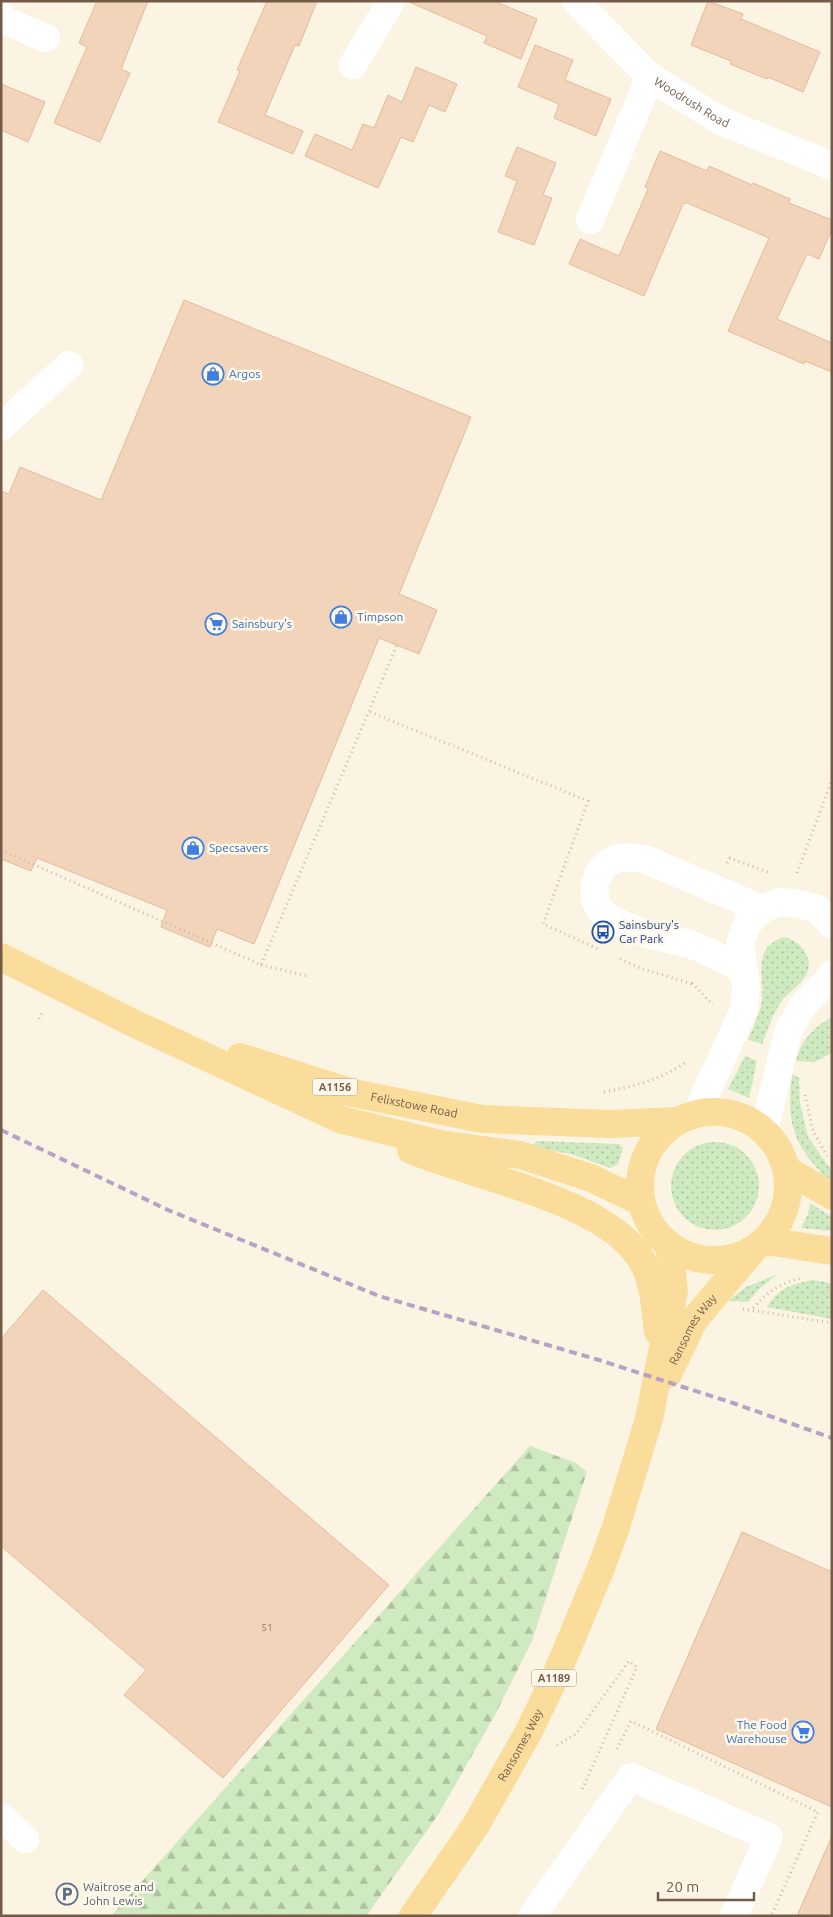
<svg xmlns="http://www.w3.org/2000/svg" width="833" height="1917" font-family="Ubuntu,sans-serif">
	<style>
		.grass { fill: url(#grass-dots) }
		.forest { fill: url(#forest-firs) }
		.building { fill: #f1d4ba; stroke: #e4bb9b }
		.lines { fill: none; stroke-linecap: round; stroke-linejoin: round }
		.path { stroke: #d6b79d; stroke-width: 3; stroke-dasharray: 1 4; stroke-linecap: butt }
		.minor { stroke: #fff; stroke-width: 28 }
		.major { stroke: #fbdd9b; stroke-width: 28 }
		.rail { stroke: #b7a1c5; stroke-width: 4; stroke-dasharray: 8 5; stroke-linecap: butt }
		.labels { text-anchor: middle; stroke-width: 5; stroke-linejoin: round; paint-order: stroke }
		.number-label { font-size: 10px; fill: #937965 }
		.shield { fill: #fff8e9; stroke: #9e8a79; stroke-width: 1 }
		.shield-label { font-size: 11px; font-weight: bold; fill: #745b49 }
		.street-label { font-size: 12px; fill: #745b49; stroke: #fff8e9 }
		.shop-label { font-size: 12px; fill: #366cbe; stroke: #fff8e9; text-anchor: start }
		.transit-label { font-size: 12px; fill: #164399; stroke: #fff8e9; text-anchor: start }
		.service-label { font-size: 12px; fill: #4e5e75; stroke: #fff8e9; text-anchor: start }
	</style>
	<defs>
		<pattern id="grass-dots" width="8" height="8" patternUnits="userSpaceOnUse" patternTransform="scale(1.25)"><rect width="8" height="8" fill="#cfe9c1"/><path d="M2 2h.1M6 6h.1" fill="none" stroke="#adc09f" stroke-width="1.8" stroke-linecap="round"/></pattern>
		<pattern id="forest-firs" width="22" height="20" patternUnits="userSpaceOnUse" patternTransform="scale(1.25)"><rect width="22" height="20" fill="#cfe9c1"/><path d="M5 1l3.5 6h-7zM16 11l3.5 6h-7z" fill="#adc09f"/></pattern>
	</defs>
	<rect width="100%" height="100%" fill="#fcf4e2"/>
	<!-- grass -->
	<path class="grass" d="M 783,937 C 801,940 816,959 805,977 C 799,986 788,993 781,1002 C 772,1015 768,1030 762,1044 L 748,1040 C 752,1029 758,1018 761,1006 C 767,979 749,950 783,937 Z
		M 832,1017 L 832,1053 L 815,1062 L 796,1061 C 801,1040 813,1028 832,1017 Z
		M 745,1056 L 757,1061 L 749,1098 L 728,1089 Z
		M 792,1074 L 799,1078 L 800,1103 L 808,1137 L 832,1171 L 832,1183 C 794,1147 786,1127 792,1074 Z
		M 536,1141 L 620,1144 L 623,1148 L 618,1164 L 610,1168 L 571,1154 L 536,1148 L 534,1145 Z
		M671 1186a44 44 0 1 1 88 0a44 44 0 1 1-88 0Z
		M 810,1203 L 832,1217 L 832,1231 L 801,1228 L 808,1214 Z
		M 778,1274 L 760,1288 L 748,1302 L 728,1301 L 746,1287 Z
		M 812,1280 L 832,1283 L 832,1319 L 767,1307 C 780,1287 790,1285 812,1280 Z"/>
	<!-- forest -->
	<path class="forest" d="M 530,1446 L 576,1463 L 587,1472 L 532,1641 L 495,1715 L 438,1815 L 366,1916 L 111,1916 Z"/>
	<!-- building -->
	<path class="building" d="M 97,1 L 148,1 L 121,69 L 130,73 L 100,142 L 54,123 L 87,47 L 79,43 Z
		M 267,1 L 317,1 L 299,46 L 295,45 L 265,115 L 303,131 L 293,154 L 218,122 L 240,71 L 237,70 Z
		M 407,1 L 494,1 L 537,19 L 521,59 L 484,43 L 487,36 Z
		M 708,1 L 743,14 L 741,19 L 820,52 L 803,92 L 768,77 L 767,79 L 730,64 L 731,61 L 691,45 Z
		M 535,45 L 573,60 L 565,80 L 611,99 L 596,136 L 554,118 L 559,104 L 518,87 Z
		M 416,67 L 457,84 L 445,112 L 429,105 L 413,142 L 401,137 L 378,188 L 305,156 L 315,134 L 352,150 L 363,124 L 374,128 L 388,95 L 402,102 Z
		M 1,84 L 45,102 L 28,142 L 1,130 Z
		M 517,147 L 556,163 L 543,195 L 552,198 L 534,245 L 498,232 L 517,181 L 505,176 Z
		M 660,151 L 707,171 L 709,166 L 752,185 L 753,183 L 790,199 L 789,203 L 832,220 L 832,229 L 819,259 L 807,254 L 777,319 L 832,343 L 832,372 L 805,361 L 804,364 L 728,331 L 769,238 L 687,203 L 683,204 L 644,296 L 569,264 L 580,239 L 619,256 L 648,189 L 645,187 Z
		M 184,300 L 471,417 L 399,594 L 437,610 L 419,654 L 379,638 L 254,944 L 217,929 L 210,947 L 161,927 L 167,910 L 37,858 L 31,871 L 1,859 L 1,491 L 9,494 L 20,467 L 101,500 Z
		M 43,1290 L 389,1585 L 223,1778 L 124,1695 L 146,1670 L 1,1546 L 1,1339 Z
		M 742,1532 L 832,1572 L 832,1807 L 656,1729 Z
		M 832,1836 L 832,1916 L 797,1916 Z"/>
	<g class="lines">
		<!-- path -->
		<path class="path" d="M 370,712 L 588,801 L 543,924 L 598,949
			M 1,850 L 261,965 L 397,645
			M 727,863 L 730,858 L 770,873
			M 797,873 L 832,780
			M 620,959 L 640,968 L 692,984
			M 261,965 L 308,976
			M 692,983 L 713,1005
			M 39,1019 L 43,1011
			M 604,1092 C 634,1086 661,1080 686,1062
			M 805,1095 L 813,1131 L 827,1156
			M 753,1308 C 768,1292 780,1283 802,1278
			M 743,1309 L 832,1323
			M 557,1745 L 576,1734 L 629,1661 L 637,1667 L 581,1792
			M 617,1749 L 631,1721 L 818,1812 L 771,1916"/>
		<!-- minor -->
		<g class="minor">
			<path id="s1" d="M 576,1 L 650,77 L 721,121 L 832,166"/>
			<path d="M 1,16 L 5,21 L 46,38"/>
			<path d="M 353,65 L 391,1"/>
			<path d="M 590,220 L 650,77"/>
			<path d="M 1,427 L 69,365"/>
			<path d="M 743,969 C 725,961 707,949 688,944 C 663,937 621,930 602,912 C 587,897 596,868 613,860 C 623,855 636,858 647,860 L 762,909"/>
			<path d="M 696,1114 L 744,1010 L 746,987 L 740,943 L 747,924 L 762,909 L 780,902 L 800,904 L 818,909 L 832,925"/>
			<path d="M 764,1131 L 788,1032 L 803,1005 L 829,979 L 832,974"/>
			<path d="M 1,1817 L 25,1839"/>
			<path d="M 532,1916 L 631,1777 L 769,1837 L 734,1916"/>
		</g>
		<!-- major -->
		<g class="major">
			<path d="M 1,957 L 131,1022 L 342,1120 L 445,1145 L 520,1155 L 591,1178 L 641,1202"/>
			<path id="s2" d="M 240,1057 L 353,1093 L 482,1119 L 610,1124 L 677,1121"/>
			<circle cx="714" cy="1186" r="74"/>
			<path d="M 411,1150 C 474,1177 608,1200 643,1262 C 654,1283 655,1308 658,1332"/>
			<path d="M 787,1170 L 832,1196"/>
			<path d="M 765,1241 L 832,1251"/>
			<path id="s3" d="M 668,1374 L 694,1320 L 753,1250"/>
			<path id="s4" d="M 413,1916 L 476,1825 L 528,1733 L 557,1673 L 601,1568 L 615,1530 L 649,1419 L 674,1291 L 669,1246"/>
		</g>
		<!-- rail -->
		<path class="rail" d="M 1,1130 L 168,1210 L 379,1296 L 599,1360 L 733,1403 L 832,1438"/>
	</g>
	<!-- icons -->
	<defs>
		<g id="shop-ring" transform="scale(1.125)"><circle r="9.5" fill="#fff8e9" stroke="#3f7fe0" stroke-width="1.5"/><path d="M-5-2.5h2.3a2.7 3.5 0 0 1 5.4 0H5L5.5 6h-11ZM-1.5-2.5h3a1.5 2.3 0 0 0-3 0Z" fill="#3f7fe0"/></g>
		<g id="supermarket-ring" transform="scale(1.125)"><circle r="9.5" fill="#fff8e9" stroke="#3f7fe0" stroke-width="1.5"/><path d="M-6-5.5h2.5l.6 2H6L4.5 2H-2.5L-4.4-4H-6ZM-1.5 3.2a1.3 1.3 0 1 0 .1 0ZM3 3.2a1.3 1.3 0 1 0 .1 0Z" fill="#3f7fe0"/></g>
		<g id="bus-ring" transform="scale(1.125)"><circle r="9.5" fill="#fff8e9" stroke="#1a4fb4" stroke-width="1.5"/><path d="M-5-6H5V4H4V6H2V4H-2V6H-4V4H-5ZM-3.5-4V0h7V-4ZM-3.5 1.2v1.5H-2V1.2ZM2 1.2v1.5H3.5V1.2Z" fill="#1a4fb4"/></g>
		<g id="parking-ring" transform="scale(1.125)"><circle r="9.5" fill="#fff8e9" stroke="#5c6f8a" stroke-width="1.5"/><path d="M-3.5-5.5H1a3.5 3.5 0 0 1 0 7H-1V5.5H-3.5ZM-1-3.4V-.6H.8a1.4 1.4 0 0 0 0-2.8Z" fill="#5c6f8a"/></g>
	</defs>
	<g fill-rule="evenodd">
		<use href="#shop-ring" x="213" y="374"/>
		<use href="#shop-ring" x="341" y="617"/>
		<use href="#supermarket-ring" x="216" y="624"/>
		<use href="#shop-ring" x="193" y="848"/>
		<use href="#bus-ring" x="603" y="932"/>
		<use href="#supermarket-ring" x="803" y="1732"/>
		<use href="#parking-ring" x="67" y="1894"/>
	</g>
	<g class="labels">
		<!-- number labels -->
		<g class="number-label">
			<text x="267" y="1631">51</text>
		</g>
		<!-- shield labels -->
		<g class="shield">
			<rect x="312.5" y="1078.5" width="45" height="17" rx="4"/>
			<rect x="531.5" y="1669.5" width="45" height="17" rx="4"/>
		</g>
		<g class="shield-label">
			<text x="335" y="1091">A1156</text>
			<text x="554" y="1682">A1189</text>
		</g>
		<!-- street labels -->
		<g class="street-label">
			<text dy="4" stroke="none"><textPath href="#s1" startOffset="155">Woodrush Road</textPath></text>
			<text dy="4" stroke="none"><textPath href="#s2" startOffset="181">Felixstowe Road</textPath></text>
			<text dy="4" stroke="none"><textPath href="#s3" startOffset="51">Ransomes Way</textPath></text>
			<text dy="4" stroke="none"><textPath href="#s4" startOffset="202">Ransomes Way</textPath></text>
		</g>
		<!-- shop labels -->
		<g class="shop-label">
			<text x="229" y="378">Argos</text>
			<text x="357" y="621">Timpson</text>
			<text x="232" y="628">Sainsbury's</text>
			<text x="209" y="852">Specsavers</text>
			<text x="787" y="1729" text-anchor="end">The Food<tspan x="787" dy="14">Warehouse</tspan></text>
		</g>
		<!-- transit labels -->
		<g class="transit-label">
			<text x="619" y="929">Sainsbury's<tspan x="619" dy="14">Car Park</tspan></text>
		</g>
		<!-- service labels -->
		<g class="service-label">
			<text x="83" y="1891">Waitrose and<tspan x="83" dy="14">John Lewis</tspan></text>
		</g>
	</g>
	<!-- border -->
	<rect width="833" height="1917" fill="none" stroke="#745b49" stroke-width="5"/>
	<!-- scale -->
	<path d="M658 1892v8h96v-8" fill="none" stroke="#745b49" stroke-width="2.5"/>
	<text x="666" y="1892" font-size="15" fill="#745b49" stroke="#fff8e9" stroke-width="4" paint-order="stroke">20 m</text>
</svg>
